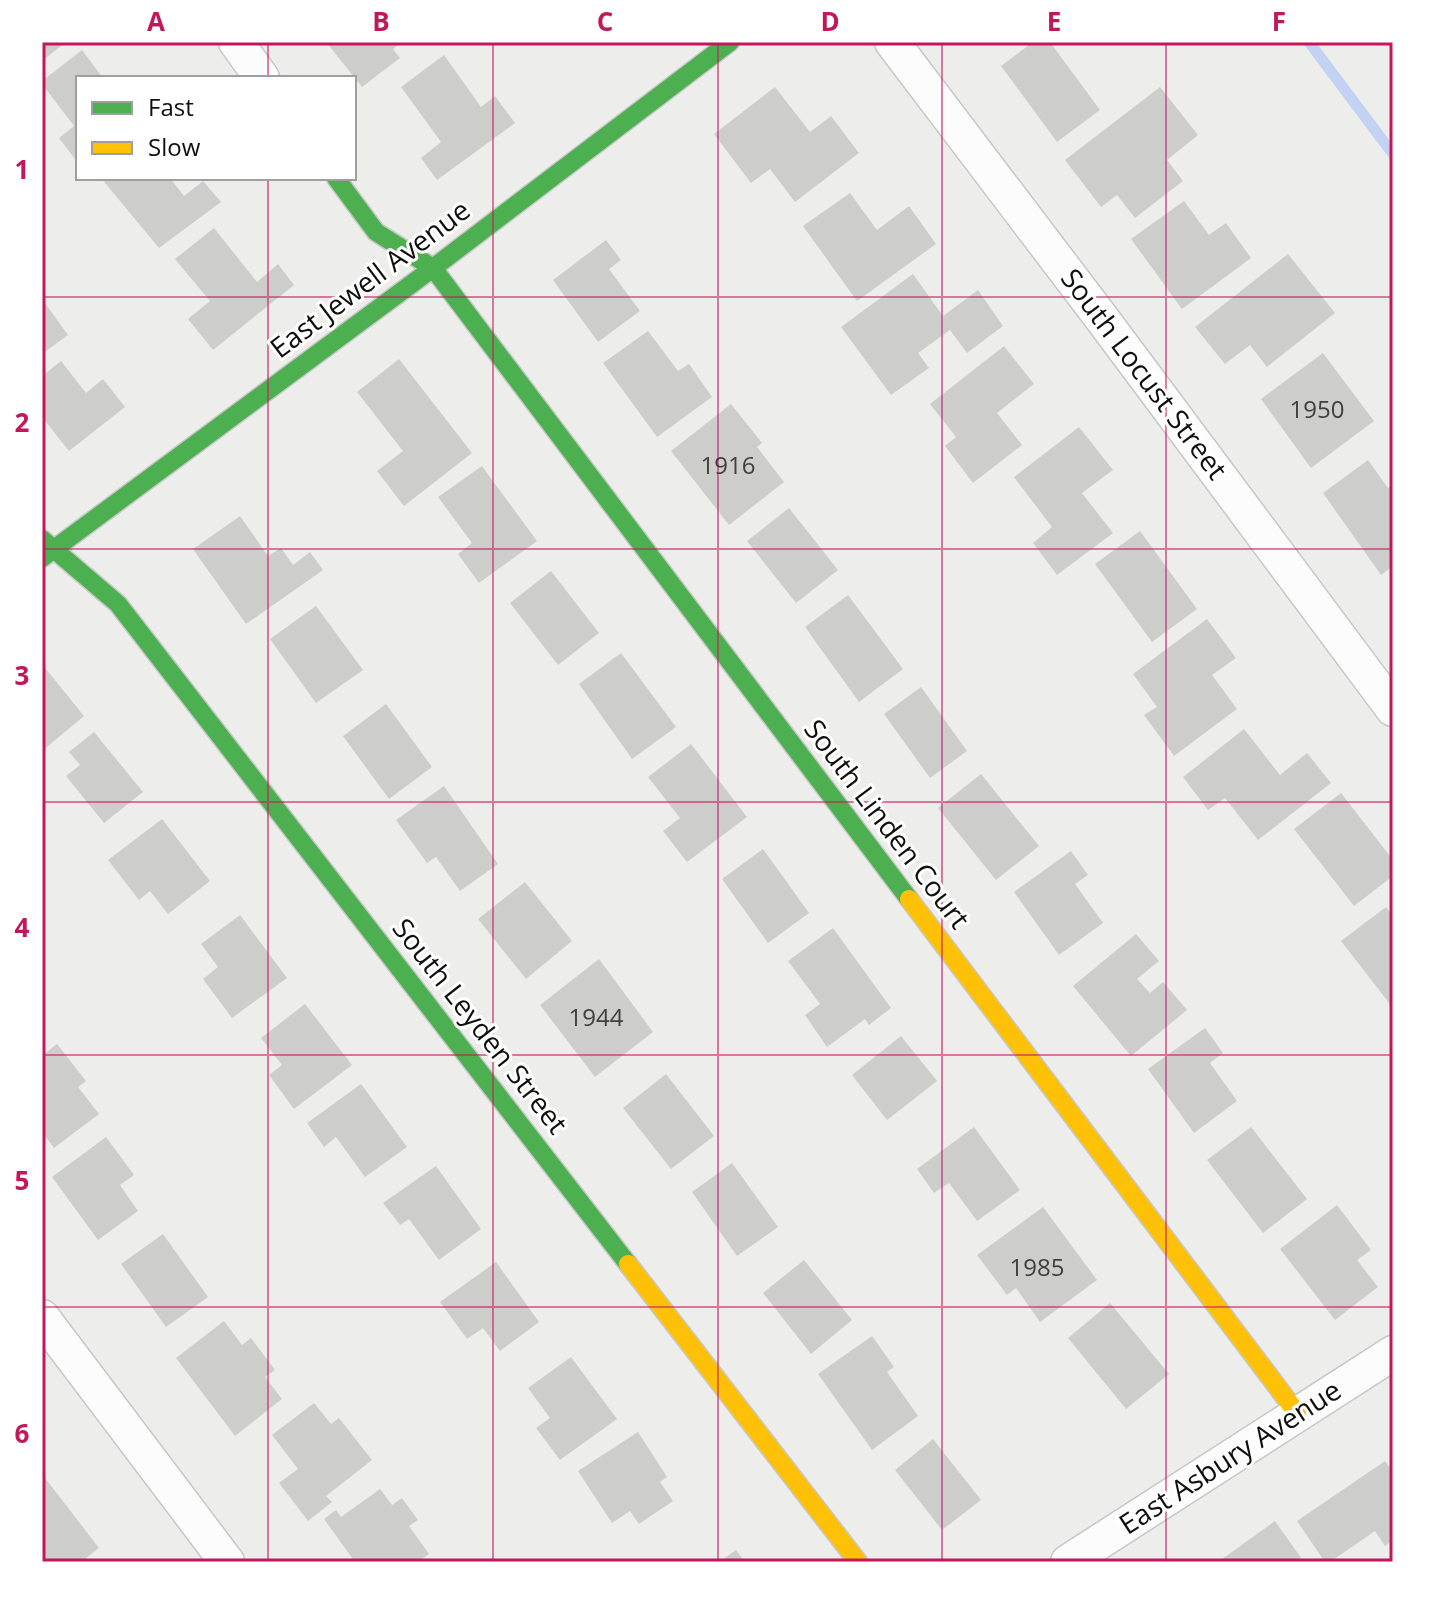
<svg xmlns="http://www.w3.org/2000/svg" width="1435" height="1604" font-family="'Open Sans',sans-serif">
	<style>
		.lines { fill: none; stroke-linecap: round; stroke-linejoin: round }
		.stream { stroke: #c3d2f2; stroke-width: 11 }
		.building { fill: #cdcecc }
		.street-casing { stroke: #c7c8c6; stroke-width: 37 }
		.fast-casing { stroke: #c7c8c6; stroke-width: 21 }
		.slow-casing { stroke: #c7c8c6; stroke-width: 21 }
		.street { stroke: #fcfcfc; stroke-width: 34 }
		.fast { stroke: #4caf50; stroke-width: 18 }
		.slow { stroke: #ffc107; stroke-width: 18 }
		.grid { fill: none; stroke: #c2185b; stroke-width: 2; stroke-opacity: 0.55 }
		.labels { text-anchor: middle; stroke-width: 6; stroke-linejoin: round; paint-order: stroke }
		.number-label { font-size: 24px; fill: #3e3f3e }
		.street-label { font-size: 28px; fill: #0f0f0e; stroke: #fff }
		.neatline { fill: none; stroke: #c2185b; stroke-width: 3 }
		.grid-label { font-size: 26px; text-anchor: middle; font-weight: bold; fill: #c2185b }
	</style>
	<rect width="100%" height="100%" fill="#edeeec"/>
	<g class="lines">
		<!-- stream -->
		<path class="stream" d="M 1309,42 L 1393,154"/>
	</g>
	<!-- building -->
	<path class="building" d="M 42,42 L 66,42 L 42,61 Z
		M 326,42 L 402,42 L 393,49 L 400,58 L 362,87 Z
		M 1033,42 L 1050,42 L 1100,110 L 1057,142 L 1001,66 Z
		M 82,50 L 103,78 L 78,78 L 78,163 L 59,138 L 74,126 L 42,84 L 42,81 Z
		M 444,55 L 481,107 L 495,96 L 515,123 L 437,180 L 421,158 L 441,142 L 401,87 Z
		M 775,87 L 810,132 L 831,116 L 859,153 L 795,202 L 770,169 L 751,183 L 714,134 Z
		M 1160,87 L 1198,135 L 1167,160 L 1183,181 L 1135,218 L 1117,195 L 1101,207 L 1065,160 Z
		M 101,178 L 170,178 L 184,196 L 203,181 L 221,202 L 159,248 Z
		M 850,193 L 877,230 L 909,206 L 936,244 L 857,301 L 803,226 Z
		M 1184,201 L 1209,235 L 1226,223 L 1251,258 L 1182,309 L 1131,239 Z
		M 214,228 L 257,282 L 278,264 L 294,285 L 213,350 L 188,319 L 210,301 L 175,259 Z
		M 606,240 L 621,260 L 609,269 L 640,311 L 598,342 L 553,280 Z
		M 1288,254 L 1335,313 L 1267,367 L 1250,345 L 1225,364 L 1195,327 Z
		M 913,274 L 943,316 L 978,290 L 1003,326 L 967,353 L 950,330 L 918,353 L 929,368 L 891,395 L 841,327 Z
		M 42,299 L 68,335 L 42,354 Z
		M 648,331 L 678,371 L 689,364 L 712,397 L 657,437 L 603,363 Z
		M 1004,346 L 1034,384 L 997,413 L 1022,445 L 973,483 L 945,446 L 956,437 L 930,404 Z
		M 1323,353 L 1374,421 L 1311,468 L 1261,399 Z
		M 399,359 L 472,453 L 404,506 L 377,471 L 403,451 L 357,392 Z
		M 61,361 L 86,393 L 103,379 L 125,407 L 69,451 L 42,417 L 42,376 Z
		M 731,404 L 762,443 L 757,447 L 784,482 L 729,525 L 671,451 Z
		M 1079,427 L 1113,470 L 1082,493 L 1113,533 L 1057,575 L 1033,543 L 1052,527 L 1014,477 Z
		M 1368,460 L 1388,488 L 1393,484 L 1393,566 L 1381,575 L 1323,493 Z
		M 482,466 L 537,541 L 479,583 L 458,554 L 472,543 L 438,497 Z
		M 789,508 L 838,570 L 796,603 L 747,541 Z
		M 240,516 L 268,556 L 281,548 L 293,565 L 310,552 L 323,570 L 246,624 L 193,549 Z
		M 1140,531 L 1197,609 L 1152,642 L 1095,564 Z
		M 551,571 L 599,633 L 558,665 L 510,603 Z
		M 848,595 L 903,669 L 859,702 L 805,627 Z
		M 316,606 L 363,670 L 316,703 L 270,639 Z
		M 1207,619 L 1236,658 L 1212,675 L 1237,709 L 1174,756 L 1144,715 L 1157,707 L 1133,674 Z
		M 621,653 L 676,727 L 632,759 L 579,684 Z
		M 42,664 L 84,716 L 42,751 Z
		M 921,687 L 967,751 L 930,778 L 884,714 Z
		M 386,704 L 432,767 L 389,799 L 343,736 Z
		M 1244,729 L 1280,775 L 1307,753 L 1331,783 L 1258,840 L 1225,798 L 1208,810 L 1183,777 Z
		M 94,732 L 143,792 L 104,823 L 66,776 L 80,765 L 69,752 Z
		M 691,744 L 747,817 L 687,862 L 663,831 L 680,818 L 648,777 Z
		M 981,774 L 1039,846 L 996,880 L 938,808 Z
		M 444,786 L 498,864 L 460,891 L 436,857 L 427,863 L 396,820 Z
		M 1341,793 L 1393,860 L 1393,876 L 1354,906 L 1294,829 Z
		M 162,819 L 210,881 L 168,914 L 150,891 L 139,900 L 108,860 Z
		M 763,849 L 809,913 L 768,943 L 722,879 Z
		M 1071,851 L 1088,875 L 1075,884 L 1103,923 L 1059,955 L 1014,892 Z
		M 525,882 L 572,941 L 526,979 L 478,919 Z
		M 1386,907 L 1393,916 L 1393,1008 L 1341,941 Z
		M 240,915 L 287,978 L 232,1018 L 203,979 L 218,967 L 201,944 Z
		M 833,928 L 891,1008 L 869,1025 L 865,1019 L 827,1047 L 805,1015 L 820,1004 L 788,961 Z
		M 1136,934 L 1159,961 L 1137,979 L 1150,993 L 1163,982 L 1187,1010 L 1131,1056 L 1073,986 Z
		M 599,959 L 653,1032 L 595,1077 L 540,1005 Z
		M 305,1004 L 352,1065 L 294,1109 L 269,1075 L 282,1065 L 261,1038 Z
		M 1205,1028 L 1223,1053 L 1210,1063 L 1237,1101 L 1194,1133 L 1148,1069 Z
		M 901,1036 L 937,1081 L 887,1120 L 852,1075 Z
		M 57,1044 L 86,1081 L 78,1087 L 99,1114 L 54,1148 L 42,1132 L 42,1056 Z
		M 666,1074 L 714,1136 L 671,1169 L 623,1108 Z
		M 361,1084 L 407,1147 L 365,1177 L 336,1137 L 324,1147 L 307,1123 Z
		M 974,1127 L 1020,1190 L 977,1221 L 949,1183 L 934,1193 L 917,1169 Z
		M 1251,1127 L 1307,1199 L 1263,1233 L 1207,1160 Z
		M 106,1137 L 134,1175 L 120,1185 L 138,1211 L 98,1240 L 52,1177 Z
		M 732,1163 L 778,1227 L 737,1256 L 692,1192 Z
		M 436,1166 L 481,1229 L 439,1260 L 409,1219 L 400,1225 L 383,1203 Z
		M 1337,1205 L 1371,1250 L 1357,1260 L 1378,1287 L 1335,1320 L 1280,1249 Z
		M 1043,1207 L 1097,1280 L 1040,1322 L 1016,1288 L 1007,1295 L 977,1255 Z
		M 163,1234 L 208,1297 L 166,1327 L 121,1264 Z
		M 804,1260 L 852,1320 L 811,1354 L 763,1293 Z
		M 496,1262 L 539,1322 L 500,1351 L 483,1328 L 467,1339 L 440,1302 Z
		M 1110,1303 L 1169,1374 L 1126,1409 L 1068,1338 Z
		M 224,1321 L 242,1345 L 251,1338 L 275,1370 L 265,1377 L 282,1399 L 235,1436 L 176,1358 Z
		M 872,1336 L 894,1367 L 887,1372 L 918,1416 L 872,1450 L 818,1374 Z
		M 571,1357 L 617,1419 L 560,1460 L 536,1428 L 550,1418 L 528,1388 Z
		M 314,1403 L 331,1424 L 339,1418 L 372,1460 L 326,1496 L 332,1502 L 308,1521 L 279,1483 L 298,1469 L 272,1435 Z
		M 638,1432 L 667,1477 L 660,1482 L 673,1501 L 639,1524 L 630,1511 L 612,1523 L 578,1471 Z
		M 933,1439 L 981,1500 L 942,1530 L 895,1470 Z
		M 1385,1461 L 1393,1472 L 1393,1501 L 1391,1503 L 1393,1506 L 1393,1540 L 1385,1546 L 1375,1531 L 1330,1562 L 1325,1562 L 1297,1521 Z
		M 42,1474 L 99,1548 L 81,1562 L 42,1562 Z
		M 380,1489 L 392,1505 L 402,1498 L 418,1520 L 409,1526 L 429,1554 L 418,1562 L 355,1562 L 324,1519 L 336,1510 L 341,1517 Z
		M 1275,1521 L 1304,1562 L 1218,1562 Z
		M 736,1550 L 745,1562 L 719,1562 Z"/>
	<g class="lines">
		<!-- street casing -->
		<g class="street-casing">
			<path id="street" d="M 236,42 L 262,78
				M 892,42 L 1103,320 L 1393,709
				M 42,1317 L 227,1562
				M 1068,1562 L 1393,1353"/>
		</g>
		<!-- fast casing -->
		<g class="fast-casing">
			<path id="fast" d="M 336,178 L 376,232 L 433,268 L 909,899
				M 42,539 L 118,604 L 628,1264
				M 42,558 L 433,268 L 730,42"/>
		</g>
		<!-- slow casing -->
		<g class="slow-casing">
			<path id="slow" d="M 909,899 L 1297,1413
				M 628,1264 L 858,1562"/>
		</g>
		<!-- street -->
		<use href="#street" class="street"/>
		<!-- fast -->
		<use href="#fast" class="fast"/>
		<!-- slow -->
		<use href="#slow" class="slow"/>
	</g>
	<!-- grid -->
	<path class="grid" d="M 268,42 L 268,78M 493,42 L 493,1562M 718,42 L 718,1562M 942,42 L 942,1562M 1166,42 L 1166,1562M 268,178 L 268,1562M 42,297 L 1393,297M 42,549 L 1393,549M 42,802 L 1393,802M 42,1055 L 1393,1055M 42,1307 L 1393,1307"/>
	<g class="labels">
		<!-- number labels -->
		<g class="number-label">
			<text x="1317" y="418">1950</text>
			<text x="728" y="474">1916</text>
			<text x="596" y="1026">1944</text>
			<text x="1037" y="1276">1985</text>
		</g>
		<!-- street labels -->
		<g class="street-label">
			<text transform="translate(370 279) rotate(-37)" y="10">East Jewell Avenue</text>
			<text transform="translate(1144 374) rotate(53)" y="10">South Locust Street</text>
			<text transform="translate(887 824) rotate(53)" y="10">South Linden Court</text>
			<text transform="translate(480 1026) rotate(52)" y="10">South Leyden Street</text>
			<text transform="translate(1230 1457) rotate(-33)" y="10">East Asbury Avenue</text>
		</g>
	</g>
	<!-- border -->
	<rect width="1435" height="1604" fill="none" stroke="#ffffff" stroke-width="88"/>
	<!-- legend -->
	<rect x="76" y="76" width="280" height="104" fill="#ffffff" stroke="#9f9f9f" stroke-width="2"/>
	<rect x="92" y="102" width="40" height="12" fill="#4caf50" stroke="#9f9f9f" stroke-width="2"/>
	<text x="148" y="116" font-size="24" fill="#0f0f0e">Fast</text>
	<rect x="92" y="142" width="40" height="12" fill="#ffc107" stroke="#9f9f9f" stroke-width="2"/>
	<text x="148" y="156" font-size="24" fill="#0f0f0e">Slow</text>
	<rect x="44" y="44" width="1347" height="1516" class="neatline"/>
	<g class="grid-label">
		<text x="156" y="31">A</text>
		<text x="381" y="31">B</text>
		<text x="605" y="31">C</text>
		<text x="830" y="31">D</text>
		<text x="1054" y="31">E</text>
		<text x="1279" y="31">F</text>
		<text x="22" y="179">1</text>
		<text x="22" y="432">2</text>
		<text x="22" y="685">3</text>
		<text x="22" y="937">4</text>
		<text x="22" y="1190">5</text>
		<text x="22" y="1443">6</text>
	</g>
</svg>
